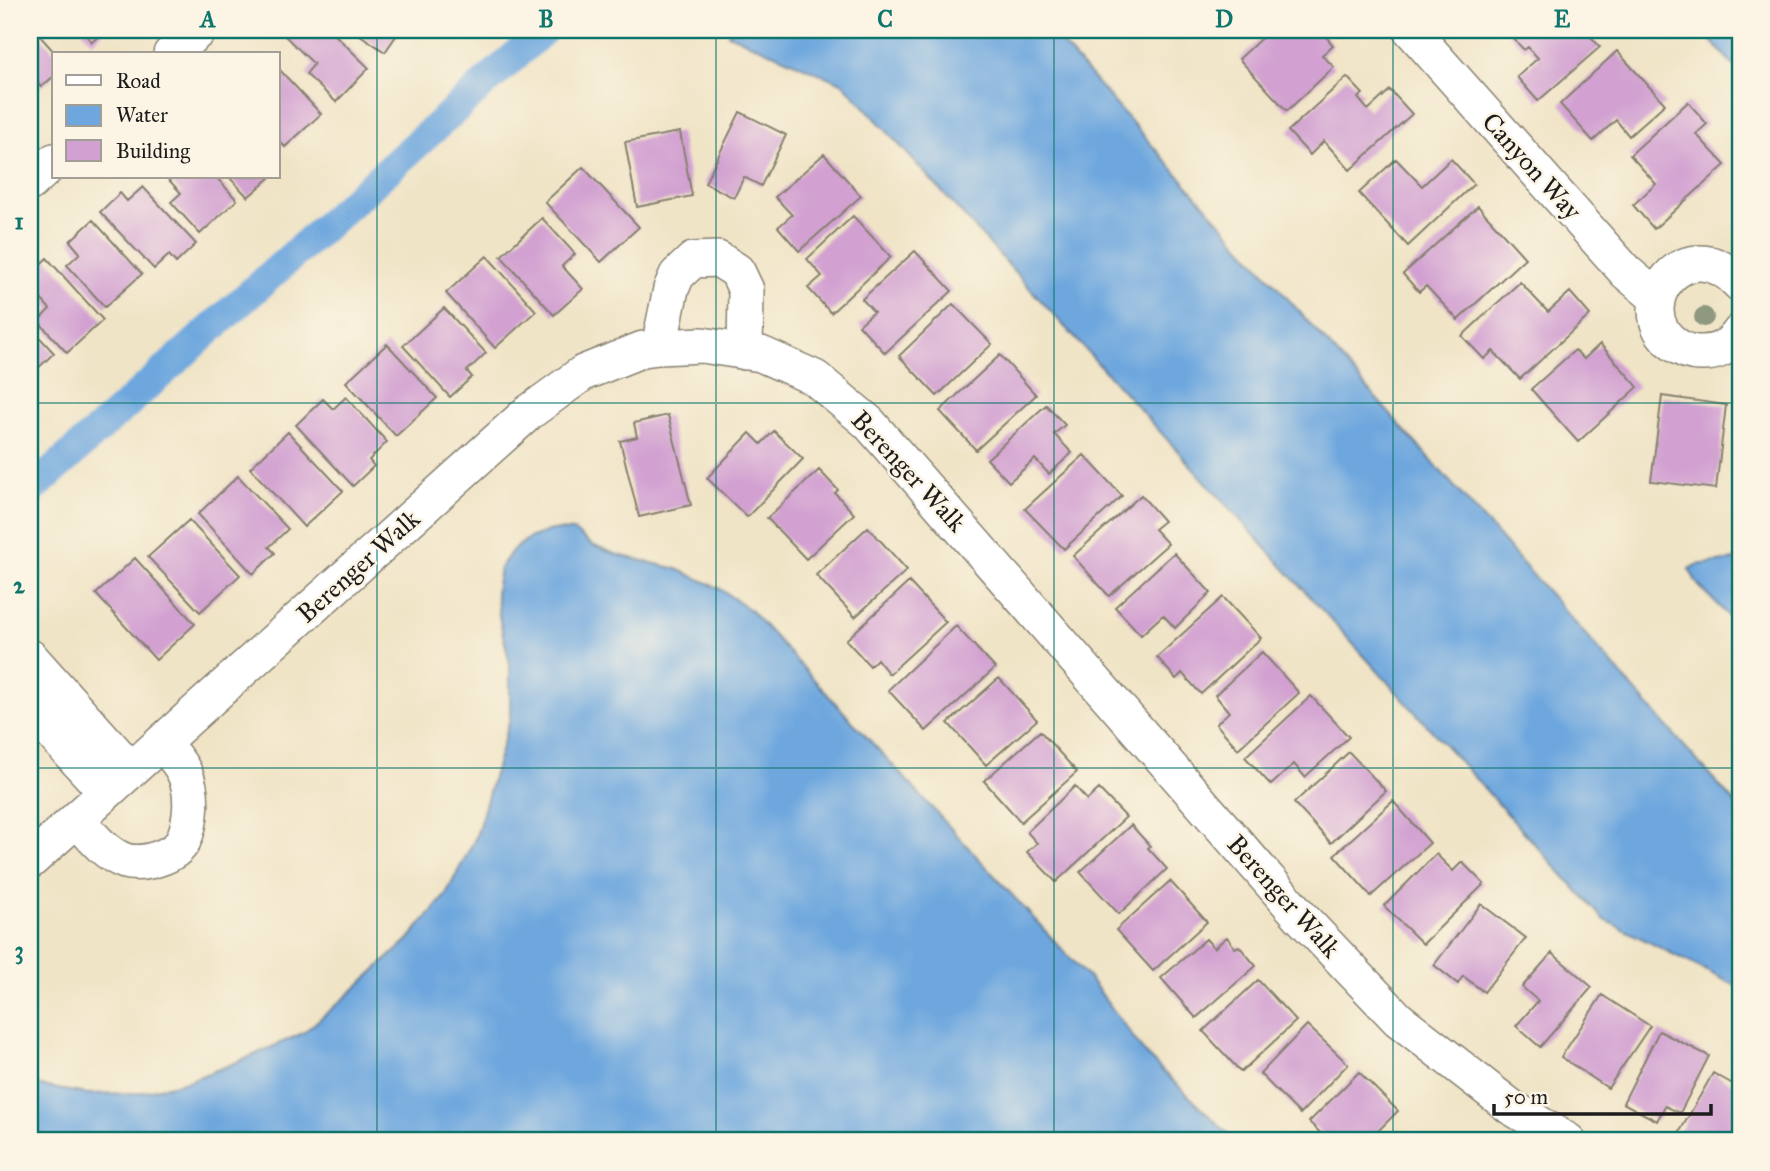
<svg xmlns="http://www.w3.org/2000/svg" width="1770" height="1171" font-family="'IM FELL Great Primer',serif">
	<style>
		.water { fill: #6ea7de; stroke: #45627d; stroke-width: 2 }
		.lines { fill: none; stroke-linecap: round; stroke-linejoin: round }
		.canal { stroke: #6ea7de; stroke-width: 30 }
		.building { fill: #d2a1d1 }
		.minor-casing { stroke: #868071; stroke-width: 38 }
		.minor { stroke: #fff; stroke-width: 35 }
		.tree { fill: #8e9980 }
		.grid { fill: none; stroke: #0f766e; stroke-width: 2; stroke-opacity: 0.55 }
		.labels { text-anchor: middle; stroke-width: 5; stroke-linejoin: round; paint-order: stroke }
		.street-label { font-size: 26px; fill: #1c1c1c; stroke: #fcf5e5 }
		.neatline { fill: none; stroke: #0f766e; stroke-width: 2.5 }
		.grid-label { font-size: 23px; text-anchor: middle; font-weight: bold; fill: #0f766e }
	</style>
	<rect width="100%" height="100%" fill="#fcf5e5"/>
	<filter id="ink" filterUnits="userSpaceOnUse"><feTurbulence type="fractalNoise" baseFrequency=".0143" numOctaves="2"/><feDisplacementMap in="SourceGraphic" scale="14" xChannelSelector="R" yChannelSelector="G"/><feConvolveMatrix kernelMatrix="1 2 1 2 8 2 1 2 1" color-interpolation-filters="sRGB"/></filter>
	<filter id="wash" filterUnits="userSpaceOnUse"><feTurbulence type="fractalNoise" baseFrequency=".00686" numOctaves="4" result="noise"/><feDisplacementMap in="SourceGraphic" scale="28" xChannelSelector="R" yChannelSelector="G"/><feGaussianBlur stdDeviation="1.57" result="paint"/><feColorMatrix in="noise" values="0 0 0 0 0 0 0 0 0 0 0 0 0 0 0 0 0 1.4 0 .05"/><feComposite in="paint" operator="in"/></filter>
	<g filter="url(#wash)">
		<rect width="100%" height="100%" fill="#f0e4c6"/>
		<!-- water -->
		<path class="water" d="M 733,30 L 1050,30 L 1740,809 L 1740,988 L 1603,919 L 844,84 L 728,34 Z
			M 1701,30 L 1740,30 L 1740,71 L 1735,67 Z
			M 551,530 L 574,531 L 592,545 L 618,555 L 677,569 L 719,588 L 750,610 L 1094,984 L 1147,1056 L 1236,1141 L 30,1141 L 30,1084 L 87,1094 L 139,1093 L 188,1081 L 245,1059 L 303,1033 L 347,996 L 408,940 L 445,896 L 476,837 L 510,719 L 510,664 L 500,621 L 496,591 L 500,568 L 512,551 L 529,538 Z
			M 1740,559 L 1740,628 L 1698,585 L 1689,569 L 1696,565 Z"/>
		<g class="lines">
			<!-- canal -->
			<path class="canal" d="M 30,491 L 544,30"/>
		</g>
		<g id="blocks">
			<!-- building -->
			<path class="building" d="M 30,30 L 45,30 L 39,35 L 56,54 L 54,54 L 54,76 L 41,87 L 30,75 Z
				M 81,30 L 106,30 L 92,42 Z
				M 291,30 L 330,30 L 369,68 L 336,102 L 306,74 L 314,64 L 285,36 Z
				M 353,30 L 400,30 L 385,52 Z
				M 1270,30 L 1320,30 L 1333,45 L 1322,55 L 1334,67 L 1287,111 L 1239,59 Z
				M 1512,30 L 1585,30 L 1600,47 L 1538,101 L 1517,77 L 1538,58 L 1528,47 L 1524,50 L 1508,33 Z
				M 1617,51 L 1665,104 L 1629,136 L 1616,120 L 1593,141 L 1560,104 Z
				M 278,68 L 321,114 L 285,147 L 278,140 Z
				M 1347,77 L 1363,94 L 1358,98 L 1368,110 L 1390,90 L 1412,114 L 1350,170 L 1324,141 L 1310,155 L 1288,131 Z
				M 1688,102 L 1707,124 L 1696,134 L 1725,165 L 1654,229 L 1633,205 L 1656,184 L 1630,155 Z
				M 740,112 L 786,135 L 761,186 L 744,177 L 734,198 L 705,183 Z
				M 680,132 L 692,196 L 637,207 L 625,142 Z
				M 824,154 L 861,196 L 799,251 L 778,227 L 792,215 L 775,197 Z
				M 1396,159 L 1422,186 L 1451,159 L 1474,184 L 1408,246 L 1359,193 Z
				M 583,167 L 639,227 L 601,262 L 545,202 Z
				M 166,177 L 216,177 L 237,200 L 200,234 L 171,202 L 181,193 Z
				M 229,177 L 271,177 L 248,197 Z
				M 143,187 L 196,244 L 176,263 L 169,255 L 154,269 L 100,212 L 120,193 L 127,201 Z
				M 1478,206 L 1525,258 L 1458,320 L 1426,286 L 1419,292 L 1403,274 Z
				M 853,216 L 891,257 L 831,313 L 808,288 L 822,276 L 807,259 Z
				M 542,218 L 575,254 L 562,266 L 583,289 L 554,315 L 501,256 Z
				M 93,220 L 142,274 L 105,307 L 67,265 L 80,253 L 70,241 Z
				M 915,251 L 952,291 L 885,353 L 859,325 L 874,312 L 862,299 Z
				M 487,256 L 536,311 L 495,348 L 446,293 Z
				M 47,258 L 103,320 L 67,353 L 38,321 L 50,309 L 30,287 L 30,274 Z
				M 1520,282 L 1548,312 L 1570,292 L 1590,315 L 1520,379 L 1493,351 L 1484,359 L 1462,336 Z
				M 953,304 L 992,344 L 937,396 L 899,356 Z
				M 444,308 L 486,353 L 467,371 L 472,377 L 450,397 L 403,346 Z
				M 30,327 L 54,353 L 30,376 Z
				M 387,344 L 437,398 L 396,436 L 346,382 Z
				M 1600,344 L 1638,387 L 1578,442 L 1531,389 L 1575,350 L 1584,359 Z
				M 1000,355 L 1036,395 L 976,450 L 940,411 Z
				M 1662,396 L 1726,405 L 1716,489 L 1651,481 Z
				M 346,397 L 387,442 L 369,460 L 374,466 L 353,486 L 296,425 L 323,399 L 333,409 Z
				M 1046,405 L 1065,425 L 1054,434 L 1072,453 L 1049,474 L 1035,459 L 1009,482 L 987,459 Z
				M 668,415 L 691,505 L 639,517 L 620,441 L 637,437 L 634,423 Z
				M 774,431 L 803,459 L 747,517 L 707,478 L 750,433 L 761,444 Z
				M 288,432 L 343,491 L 304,527 L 250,468 Z
				M 1084,455 L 1122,496 L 1064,549 L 1025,509 Z
				M 819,470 L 838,490 L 835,493 L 854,514 L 806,559 L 767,518 Z
				M 238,476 L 288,529 L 269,547 L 275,553 L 253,574 L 198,514 Z
				M 1141,495 L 1164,521 L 1154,529 L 1168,544 L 1109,596 L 1073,556 Z
				M 189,520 L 240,575 L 200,612 L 148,557 Z
				M 868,527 L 907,570 L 855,617 L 816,575 Z
				M 1174,553 L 1211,593 L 1175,628 L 1163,615 L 1141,635 L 1115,607 Z
				M 135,558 L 195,624 L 156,660 L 96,594 Z
				M 909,582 L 946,622 L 889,674 L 877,659 L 870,666 L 846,640 Z
				M 1223,597 L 1261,638 L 1201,694 L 1182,673 L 1176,679 L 1157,657 Z
				M 956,626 L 995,668 L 926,731 L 888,690 Z
				M 1262,652 L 1299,693 L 1238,749 L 1216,724 L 1229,712 L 1215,695 Z
				M 999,678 L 1037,720 L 986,765 L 948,723 Z
				M 1311,696 L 1349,737 L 1305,777 L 1294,764 L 1271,785 L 1245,757 Z
				M 1040,731 L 1077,772 L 1021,822 L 984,781 Z
				M 1349,752 L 1386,791 L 1331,843 L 1294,803 Z
				M 1075,786 L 1087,800 L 1099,789 L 1126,817 L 1056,882 L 1027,852 L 1037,843 L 1027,832 Z
				M 1393,801 L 1430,843 L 1371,896 L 1334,855 Z
				M 1131,825 L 1150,846 L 1148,848 L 1167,869 L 1119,914 L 1080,872 Z
				M 1436,854 L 1453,871 L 1462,862 L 1484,884 L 1423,944 L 1384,906 Z
				M 1170,881 L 1207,922 L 1153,971 L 1116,930 Z
				M 1481,904 L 1526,938 L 1484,992 L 1463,976 L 1458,984 L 1434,965 Z
				M 1227,937 L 1235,948 L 1239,946 L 1256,966 L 1196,1018 L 1161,978 L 1206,939 L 1214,948 Z
				M 1552,953 L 1592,987 L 1540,1047 L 1516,1026 L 1538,1001 L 1522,987 Z
				M 1258,980 L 1296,1021 L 1241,1072 L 1203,1031 Z
				M 1602,995 L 1650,1026 L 1608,1088 L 1561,1057 Z
				M 1307,1025 L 1348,1064 L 1300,1114 L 1260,1074 Z
				M 1659,1031 L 1709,1056 L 1680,1113 L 1665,1106 L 1657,1121 L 1623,1103 Z
				M 1359,1072 L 1398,1111 L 1368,1141 L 1329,1141 L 1309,1122 Z
				M 1713,1073 L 1740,1088 L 1740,1138 L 1739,1141 L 1694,1141 L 1679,1133 Z"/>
		</g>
	</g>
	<g filter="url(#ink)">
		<use href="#blocks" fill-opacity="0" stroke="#868071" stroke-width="2"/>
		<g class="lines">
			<!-- minor casing -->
			<g class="minor-casing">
				<path id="minor" d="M 1411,30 L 1626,272 L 1657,298
					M 171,54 L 199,30
					M 30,183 L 54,161
					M 1740,284 C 1686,224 1625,308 1674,344 C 1681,349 1689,353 1699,353 C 1716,354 1730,347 1740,332
					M 659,347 L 671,289 L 677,275 L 693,260 L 718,259 L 737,271 L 746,290 L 745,352
					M 30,657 L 131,770
					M 30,709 L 106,792
					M 77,819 C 90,834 105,854 125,861 C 142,866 175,857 183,841 C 192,821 194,792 184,772 C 179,762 169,751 162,742
					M 30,861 L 528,413 L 583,373 L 643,349 L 659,347 L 702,345 L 761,354 L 815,378 L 869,423 L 1301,917 L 1398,1019 L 1511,1107 L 1568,1141"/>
			</g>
			<!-- minor -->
			<use href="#minor" class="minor"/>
		</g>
		<!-- trees -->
		<circle class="tree" cx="1704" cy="317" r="10"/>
	</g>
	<!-- grid -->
	<path class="grid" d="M 377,30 L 377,1141M 716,30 L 716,1141M 1054,30 L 1054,1141M 1393,30 L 1393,1141M 30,403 L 1740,403M 30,768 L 1740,768"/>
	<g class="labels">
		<!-- street labels -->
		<g class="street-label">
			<text transform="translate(1532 166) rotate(48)" y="9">Canyon Way</text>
			<text transform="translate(909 471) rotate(47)" y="9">Berenger Walk</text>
			<text transform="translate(358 566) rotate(-42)" y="9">Berenger Walk</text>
			<text transform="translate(1284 896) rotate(48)" y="9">Berenger Walk</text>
		</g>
	</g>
	<!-- margin -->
	<rect width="1770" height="1171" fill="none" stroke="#fcf5e5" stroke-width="77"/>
	<!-- legend -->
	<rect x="52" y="52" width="228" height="126" fill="#fcf5e5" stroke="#a29e95" stroke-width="2"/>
	<rect x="66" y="75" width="35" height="10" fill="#ffffff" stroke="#a29e95" stroke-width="2"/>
	<text x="116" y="88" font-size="21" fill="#1c1c1c">Road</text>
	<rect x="66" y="105" width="35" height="21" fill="#6ea7de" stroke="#a29e95" stroke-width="2"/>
	<text x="116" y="122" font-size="21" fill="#1c1c1c">Water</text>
	<rect x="66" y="140" width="35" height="21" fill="#d2a1d1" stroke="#a29e95" stroke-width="2"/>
	<text x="116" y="158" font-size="21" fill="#1c1c1c">Building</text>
	<!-- scale -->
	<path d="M1494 1104v10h217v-10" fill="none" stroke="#1c1c1c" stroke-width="3.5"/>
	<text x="1504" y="1104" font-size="21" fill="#1c1c1c" stroke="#fcf5e5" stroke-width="5" paint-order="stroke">50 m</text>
	<rect x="38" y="38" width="1694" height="1094" class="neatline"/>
	<g class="grid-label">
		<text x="208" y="27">A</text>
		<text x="546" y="27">B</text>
		<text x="885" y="27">C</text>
		<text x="1224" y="27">D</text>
		<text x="1562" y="27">E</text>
		<text x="19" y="229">1</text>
		<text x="19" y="593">2</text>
		<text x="19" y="958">3</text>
	</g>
</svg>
